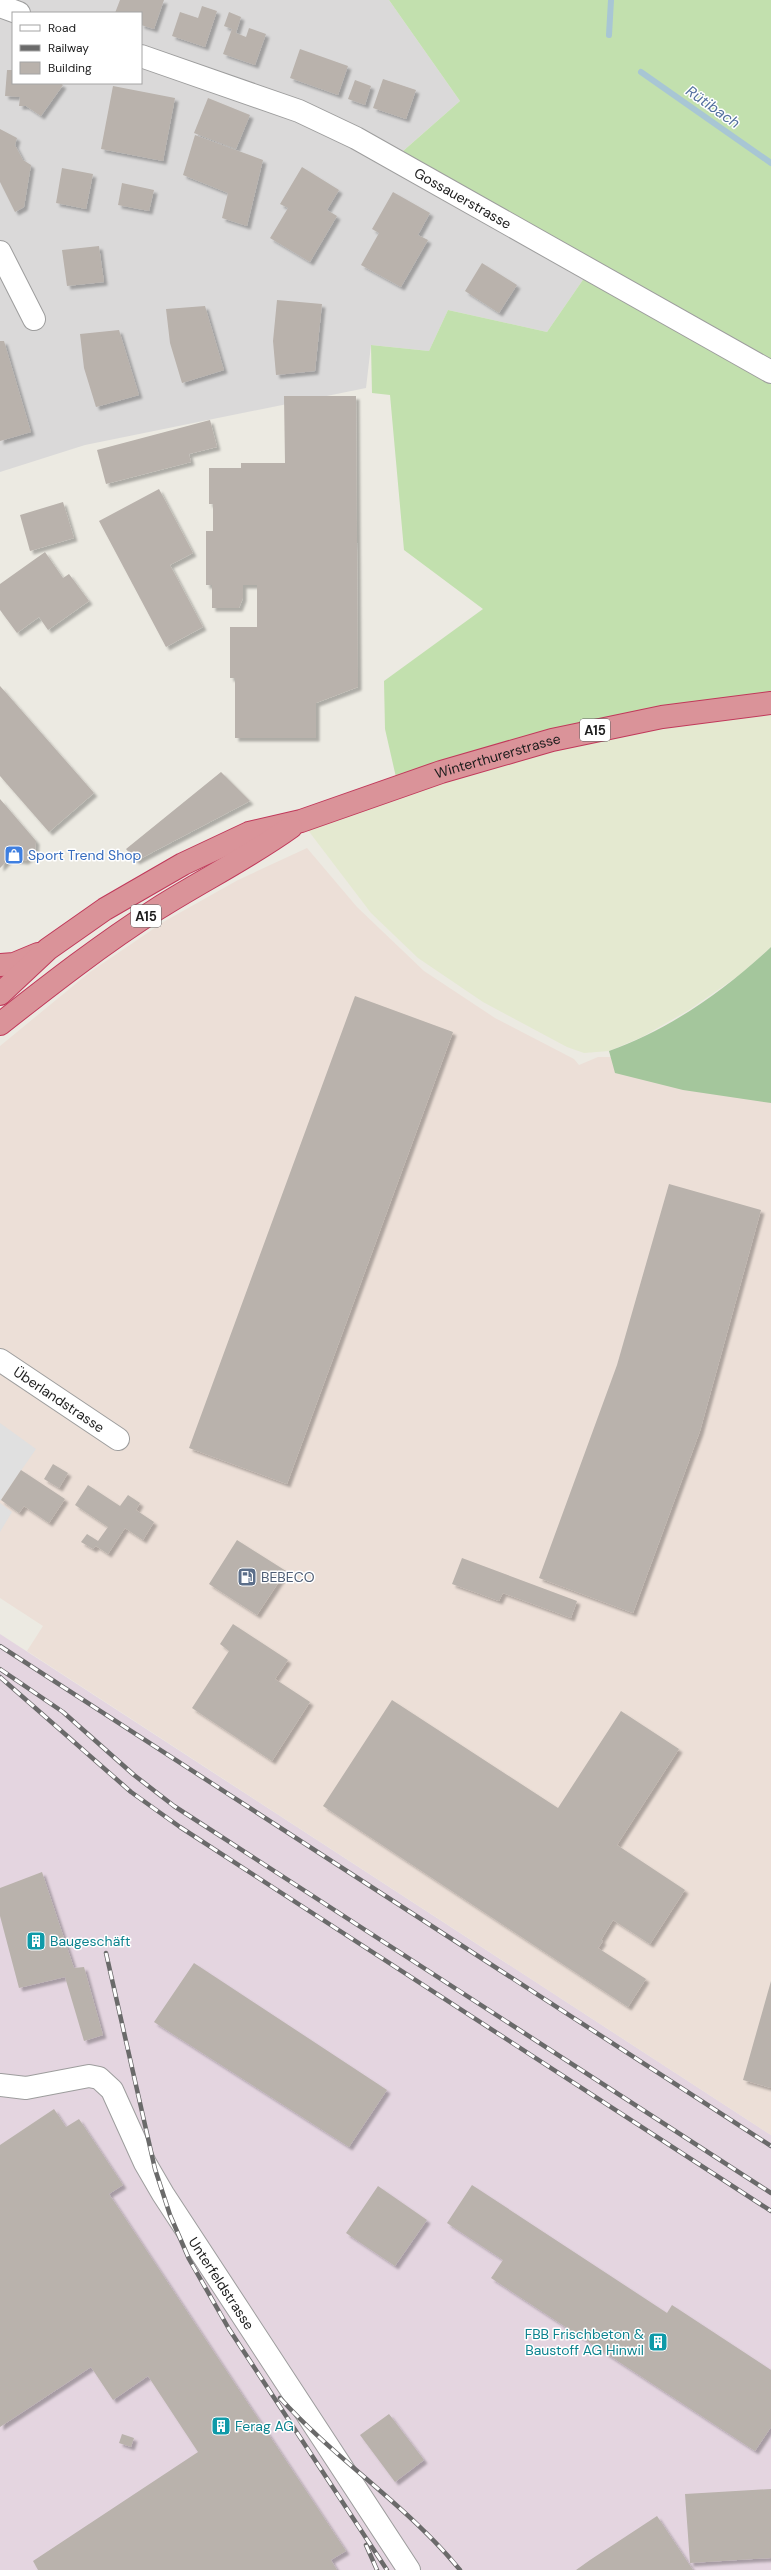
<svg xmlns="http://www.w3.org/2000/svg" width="771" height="2570" font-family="'DM Sans',sans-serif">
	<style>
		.residential { fill: #dad9d9; fill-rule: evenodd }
		.industrial { fill: #e4d5e0 }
		.military { fill: #ecdfd7 }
		.farmland { fill: #e4e9d0 }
		.grass { fill: #c2e0ae }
		.forest { fill: #a4c69c }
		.parking { fill: #e0e0e0 }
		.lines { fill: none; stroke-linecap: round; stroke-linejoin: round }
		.stream { stroke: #a8c6d4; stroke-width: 6 }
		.building { fill: #b9b2ac; filter: url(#shadow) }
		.minor-casing { stroke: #9d9d9d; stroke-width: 24 }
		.highway-casing { stroke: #c0395a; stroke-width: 24 }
		.minor { stroke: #fff; stroke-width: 22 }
		.highway { stroke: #da9399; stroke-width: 22 }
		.rail-casing { stroke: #6a6a6a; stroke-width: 4.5 }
		.rail { stroke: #fff; stroke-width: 3; stroke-dasharray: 9; stroke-linecap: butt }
		.labels { text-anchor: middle; stroke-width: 3; stroke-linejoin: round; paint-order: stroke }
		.shield { fill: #fff; stroke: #606060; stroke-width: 1 }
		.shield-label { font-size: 13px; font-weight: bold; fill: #1c1c1c }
		.street-label { font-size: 14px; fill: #1c1c1c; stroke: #fff }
		.shop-label { font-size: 14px; fill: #366cbe; stroke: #fff; text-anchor: start }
		.service-label { font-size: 14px; fill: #4e5e75; stroke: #fff; text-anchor: start }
		.culture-label { font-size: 14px; fill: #0d838f; stroke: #fff; text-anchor: start }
		.water-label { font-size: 15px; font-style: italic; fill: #55729f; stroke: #fff }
	</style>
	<defs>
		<filter id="shadow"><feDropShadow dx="3.5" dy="3.5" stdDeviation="1" flood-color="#0004"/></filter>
	</defs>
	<rect width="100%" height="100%" fill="#eceae2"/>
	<!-- residential -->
	<path class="residential" d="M 0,0 L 389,0 L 460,101 L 395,158 L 589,271 L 547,332 L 448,310 L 429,351 L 371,345 L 366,388 L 85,445 L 0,472 ZM 13,13 L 141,13 L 141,83 L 13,83 Z"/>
	<!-- industrial -->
	<path class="industrial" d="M 0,1634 L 771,2135 L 771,2570 L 0,2570 Z"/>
	<!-- military -->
	<path class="military" d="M 307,848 L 357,907 L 424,971 L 495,1018 L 574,1059 L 579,1065 L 598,1057 L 615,1057 L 771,1090 L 771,2135 L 27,1651 L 43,1626 L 0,1598 L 0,1046 L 90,972 L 165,921 L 238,880 Z"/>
	<!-- farmland -->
	<path class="farmland" d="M 771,703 L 771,947 L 741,974 L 689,1010 L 642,1037 L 609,1051 L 584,1053 L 567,1047 L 483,1002 L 418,958 L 371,913 L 301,821 L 441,772 Z"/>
	<!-- grass -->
	<path class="grass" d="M 389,0 L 771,0 L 771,703 L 726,708 L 398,786 L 385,729 L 384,681 L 483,609 L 404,550 L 390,395 L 372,393 L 371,345 L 429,351 L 448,310 L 547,332 L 589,271 L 394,159 L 460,101 Z"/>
	<!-- forest -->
	<path class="forest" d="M 771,947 L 771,1103 L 683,1090 L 615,1073 L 609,1051 C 669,1030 725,990 771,947 Z"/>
	<!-- parking -->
	<path class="parking" d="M 0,1423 L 36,1449 L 0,1501 Z
		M 0,1503 L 12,1512 L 0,1532 Z"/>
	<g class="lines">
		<!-- stream -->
		<path class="stream" d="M 609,35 L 611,0
			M 641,72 L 771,163"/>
	</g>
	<!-- building -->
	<path class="building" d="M 120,0 L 164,0 L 154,29 L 141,25 L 141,13 L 115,13 Z
		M 202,6 L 217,11 L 205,47 L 172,36 L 180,12 L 198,18 Z
		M 229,12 L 241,17 L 236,33 L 246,37 L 249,28 L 266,34 L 255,65 L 223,54 L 232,29 L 224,26 Z
		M 300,49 L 348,66 L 338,95 L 290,78 Z
		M 7,70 L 13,70 L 13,83 L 60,83 L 63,85 L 41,116 L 26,106 L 19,106 L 20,97 L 5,96 Z
		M 383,79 L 416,90 L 406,119 L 373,108 Z
		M 355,80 L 371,86 L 365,105 L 348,99 Z
		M 113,86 L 175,98 L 163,161 L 101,149 Z
		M 208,98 L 250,115 L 236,149 L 194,133 Z
		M 0,129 L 17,138 L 15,145 L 23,160 L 31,165 L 24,207 L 15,212 L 0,182 Z
		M 195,135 L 263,160 L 247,226 L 222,218 L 228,193 L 183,175 Z
		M 302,167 L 339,190 L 327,210 L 337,216 L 310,262 L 270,238 L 288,208 L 280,204 Z
		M 62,168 L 93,174 L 86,209 L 56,203 Z
		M 122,183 L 154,190 L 149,211 L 118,205 Z
		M 393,192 L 430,213 L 418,235 L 428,240 L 401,287 L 361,265 L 379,233 L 372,229 Z
		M 99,246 L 104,282 L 67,286 L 62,250 Z
		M 482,263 L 517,285 L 499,313 L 465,291 Z
		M 277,300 L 322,304 L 315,371 L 276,375 L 273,341 Z
		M 205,306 L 224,370 L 182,383 L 170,343 L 166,309 Z
		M 119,330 L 139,395 L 96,407 L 84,368 L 80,334 Z
		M 0,341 L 4,341 L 31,432 L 0,441 Z
		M 284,396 L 356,396 L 358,687 L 316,703 L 316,738 L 235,738 L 235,678 L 230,678 L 230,627 L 257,627 L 257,585 L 243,585 L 243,598 L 239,608 L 212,608 L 212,585 L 206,585 L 206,531 L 213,531 L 213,504 L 209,504 L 209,468 L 241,468 L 241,463 L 285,463 Z
		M 210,420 L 217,447 L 189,454 L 191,462 L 106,484 L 97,450 Z
		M 159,489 L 193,553 L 170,565 L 203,627 L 166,647 L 99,521 Z
		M 63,502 L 74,538 L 30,551 L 20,515 Z
		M 45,552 L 63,578 L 69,574 L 89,601 L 48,630 L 39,617 L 17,633 L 0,610 L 0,584 Z
		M 0,686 L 94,793 L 49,832 L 0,776 Z
		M 221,772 L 250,801 L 136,861 L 126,849 Z
		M 0,799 L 36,841 L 35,853 L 25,861 L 9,859 L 0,868 Z
		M 355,996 L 453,1032 L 287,1484 L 189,1448 Z
		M 669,1184 L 761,1210 L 700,1431 L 633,1613 L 539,1578 L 617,1365 Z
		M 53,1464 L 68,1473 L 59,1488 L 44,1479 Z
		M 21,1470 L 65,1499 L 49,1523 L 24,1506 L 19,1513 L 1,1500 Z
		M 88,1485 L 120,1506 L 128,1495 L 140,1503 L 136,1510 L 154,1522 L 143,1540 L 125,1528 L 108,1554 L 96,1546 L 93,1549 L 81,1542 L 87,1534 L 98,1541 L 108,1527 L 75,1505 Z
		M 237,1540 L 286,1571 L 257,1615 L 209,1584 Z
		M 462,1558 L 577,1601 L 571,1618 L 503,1593 L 499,1601 L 452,1584 Z
		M 233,1624 L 288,1660 L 275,1679 L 310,1702 L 272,1761 L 192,1708 L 229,1651 L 220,1644 Z
		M 392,1700 L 558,1808 L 621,1711 L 679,1749 L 617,1845 L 685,1890 L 650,1944 L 613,1920 L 601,1940 L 603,1941 L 598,1948 L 646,1979 L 628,2007 L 323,1806 Z
		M 42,1872 L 74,1968 L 84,1967 L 103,2035 L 84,2041 L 65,1977 L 19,1988 L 0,1916 L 0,1888 Z
		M 194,1963 L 387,2090 L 349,2147 L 154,2022 Z
		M 771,1981 L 771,2088 L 743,2080 Z
		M 54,2109 L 66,2127 L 79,2119 L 123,2185 L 109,2194 L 346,2551 L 331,2560 L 337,2570 L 38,2570 L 33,2561 L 198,2452 L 148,2376 L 113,2400 L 91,2367 L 0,2427 L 0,2145 Z
		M 472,2185 L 667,2313 L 672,2305 L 771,2370 L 771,2427 L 755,2451 L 491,2278 L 503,2260 L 447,2223 Z
		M 378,2186 L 427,2220 L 395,2266 L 346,2233 Z
		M 389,2414 L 424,2460 L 395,2482 L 360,2435 Z
		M 122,2434 L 134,2438 L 131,2447 L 119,2443 Z
		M 771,2489 L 771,2558 L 690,2563 L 685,2494 Z
		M 657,2516 L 693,2570 L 576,2570 L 590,2560 Z"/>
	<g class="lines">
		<!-- minor casing -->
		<g class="minor-casing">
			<g id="minor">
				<path d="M 0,6 L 19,13"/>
				<path id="s1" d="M 141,56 L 299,111 L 356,138 L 771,372"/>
				<path d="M 0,252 L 34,319"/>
				<path id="s2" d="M 0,1360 L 118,1439"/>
				<path id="s3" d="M 0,2085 L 26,2088 L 89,2076 L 99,2078 L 112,2090 L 145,2163 L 163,2194 L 409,2570"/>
			</g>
		</g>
		<!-- highway casing -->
		<g class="highway-casing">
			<g id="highway">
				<path d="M 0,965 L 14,964 L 38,954"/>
				<path id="s4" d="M 0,994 L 48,949 L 105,909 L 183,864 L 249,833 L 301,821 L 441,772 L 552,740 L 662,717 L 771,703"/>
				<path d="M 0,1024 C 51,984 102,944 157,909 C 201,881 248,858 291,827"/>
			</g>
		</g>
		<!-- minor -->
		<use href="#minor" class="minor"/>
		<!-- highway -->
		<use href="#highway" class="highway"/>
		<!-- rail casing -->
		<g class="rail-casing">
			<path id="rail" d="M 0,1646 L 771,2146
				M 0,1669 L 63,1712 L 134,1775 L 174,1806 L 771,2193
				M 0,1677 L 131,1792 L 180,1827 L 771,2211
				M 106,1953 L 155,2169 L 170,2215 L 189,2259 L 229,2329 L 387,2570
				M 280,2398 C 336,2460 407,2505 460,2570
				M 366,2545 L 377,2570"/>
		</g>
		<!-- rail -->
		<use href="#rail" class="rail"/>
	</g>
	<!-- icons -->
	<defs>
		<g id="shop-square" transform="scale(1)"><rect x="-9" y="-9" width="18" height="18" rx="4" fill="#3f7fe0" stroke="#fff"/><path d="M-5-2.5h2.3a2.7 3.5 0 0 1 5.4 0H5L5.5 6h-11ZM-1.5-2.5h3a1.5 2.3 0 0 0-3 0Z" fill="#fff"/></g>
		<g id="fuel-square" transform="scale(1)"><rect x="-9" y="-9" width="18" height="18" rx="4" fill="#5c6f8a" stroke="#fff"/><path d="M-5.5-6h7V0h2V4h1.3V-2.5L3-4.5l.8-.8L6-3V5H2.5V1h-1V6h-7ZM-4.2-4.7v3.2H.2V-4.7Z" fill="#fff"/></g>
		<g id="building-square" transform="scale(1)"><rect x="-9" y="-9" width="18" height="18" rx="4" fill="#0f9aa8" stroke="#fff"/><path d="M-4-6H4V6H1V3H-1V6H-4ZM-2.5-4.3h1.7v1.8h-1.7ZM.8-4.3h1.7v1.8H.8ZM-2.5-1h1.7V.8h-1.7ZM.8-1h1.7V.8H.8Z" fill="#fff"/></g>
	</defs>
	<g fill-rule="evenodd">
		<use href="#shop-square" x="14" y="855"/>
		<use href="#fuel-square" x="247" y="1577"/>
		<use href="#building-square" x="36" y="1941"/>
		<use href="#building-square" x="658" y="2342"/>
		<use href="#building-square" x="221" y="2426"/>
	</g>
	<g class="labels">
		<!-- shield labels -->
		<g class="shield">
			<rect x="580" y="719" width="30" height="22" rx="3"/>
			<rect x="131" y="905" width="30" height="22" rx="3"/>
		</g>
		<g class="shield-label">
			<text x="595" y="735">A15</text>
			<text x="146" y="921">A15</text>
		</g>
		<!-- street labels -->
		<g class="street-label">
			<text dy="5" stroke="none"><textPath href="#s1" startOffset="353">Gossauerstrasse</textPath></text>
			<text dy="5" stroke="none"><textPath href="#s4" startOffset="559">Winterthurerstrasse</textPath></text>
			<text dy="5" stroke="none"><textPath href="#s2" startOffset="71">Überlandstrasse</textPath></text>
			<text dy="5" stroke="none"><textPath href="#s3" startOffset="341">Unterfeldstrasse</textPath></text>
		</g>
		<!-- shop labels -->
		<g class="shop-label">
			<text x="28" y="860">Sport Trend Shop</text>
		</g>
		<!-- service labels -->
		<g class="service-label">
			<text x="261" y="1582">BEBECO</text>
		</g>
		<!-- culture labels -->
		<g class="culture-label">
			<text x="50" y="1946">Baugeschäft</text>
			<text x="644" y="2339" text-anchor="end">FBB Frischbeton &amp;<tspan x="644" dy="16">Baustoff AG Hinwil</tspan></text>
			<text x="235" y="2431">Ferag AG</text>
		</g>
		<!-- water labels -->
		<g class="water-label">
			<text transform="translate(713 107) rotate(35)" y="5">Rütibach</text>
		</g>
	</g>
	<!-- legend -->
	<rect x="12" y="12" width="130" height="72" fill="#ffffff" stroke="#a4a4a4"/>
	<rect x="20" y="25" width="20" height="6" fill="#ffffff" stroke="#a4a4a4"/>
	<text x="48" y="32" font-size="12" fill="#1c1c1c">Road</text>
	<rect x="20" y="45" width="20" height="6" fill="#6a6a6a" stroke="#a4a4a4"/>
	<text x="48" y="52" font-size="12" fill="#1c1c1c">Railway</text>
	<rect x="20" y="62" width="20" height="12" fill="#b9b2ac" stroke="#a4a4a4"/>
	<text x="48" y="72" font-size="12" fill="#1c1c1c">Building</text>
</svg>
